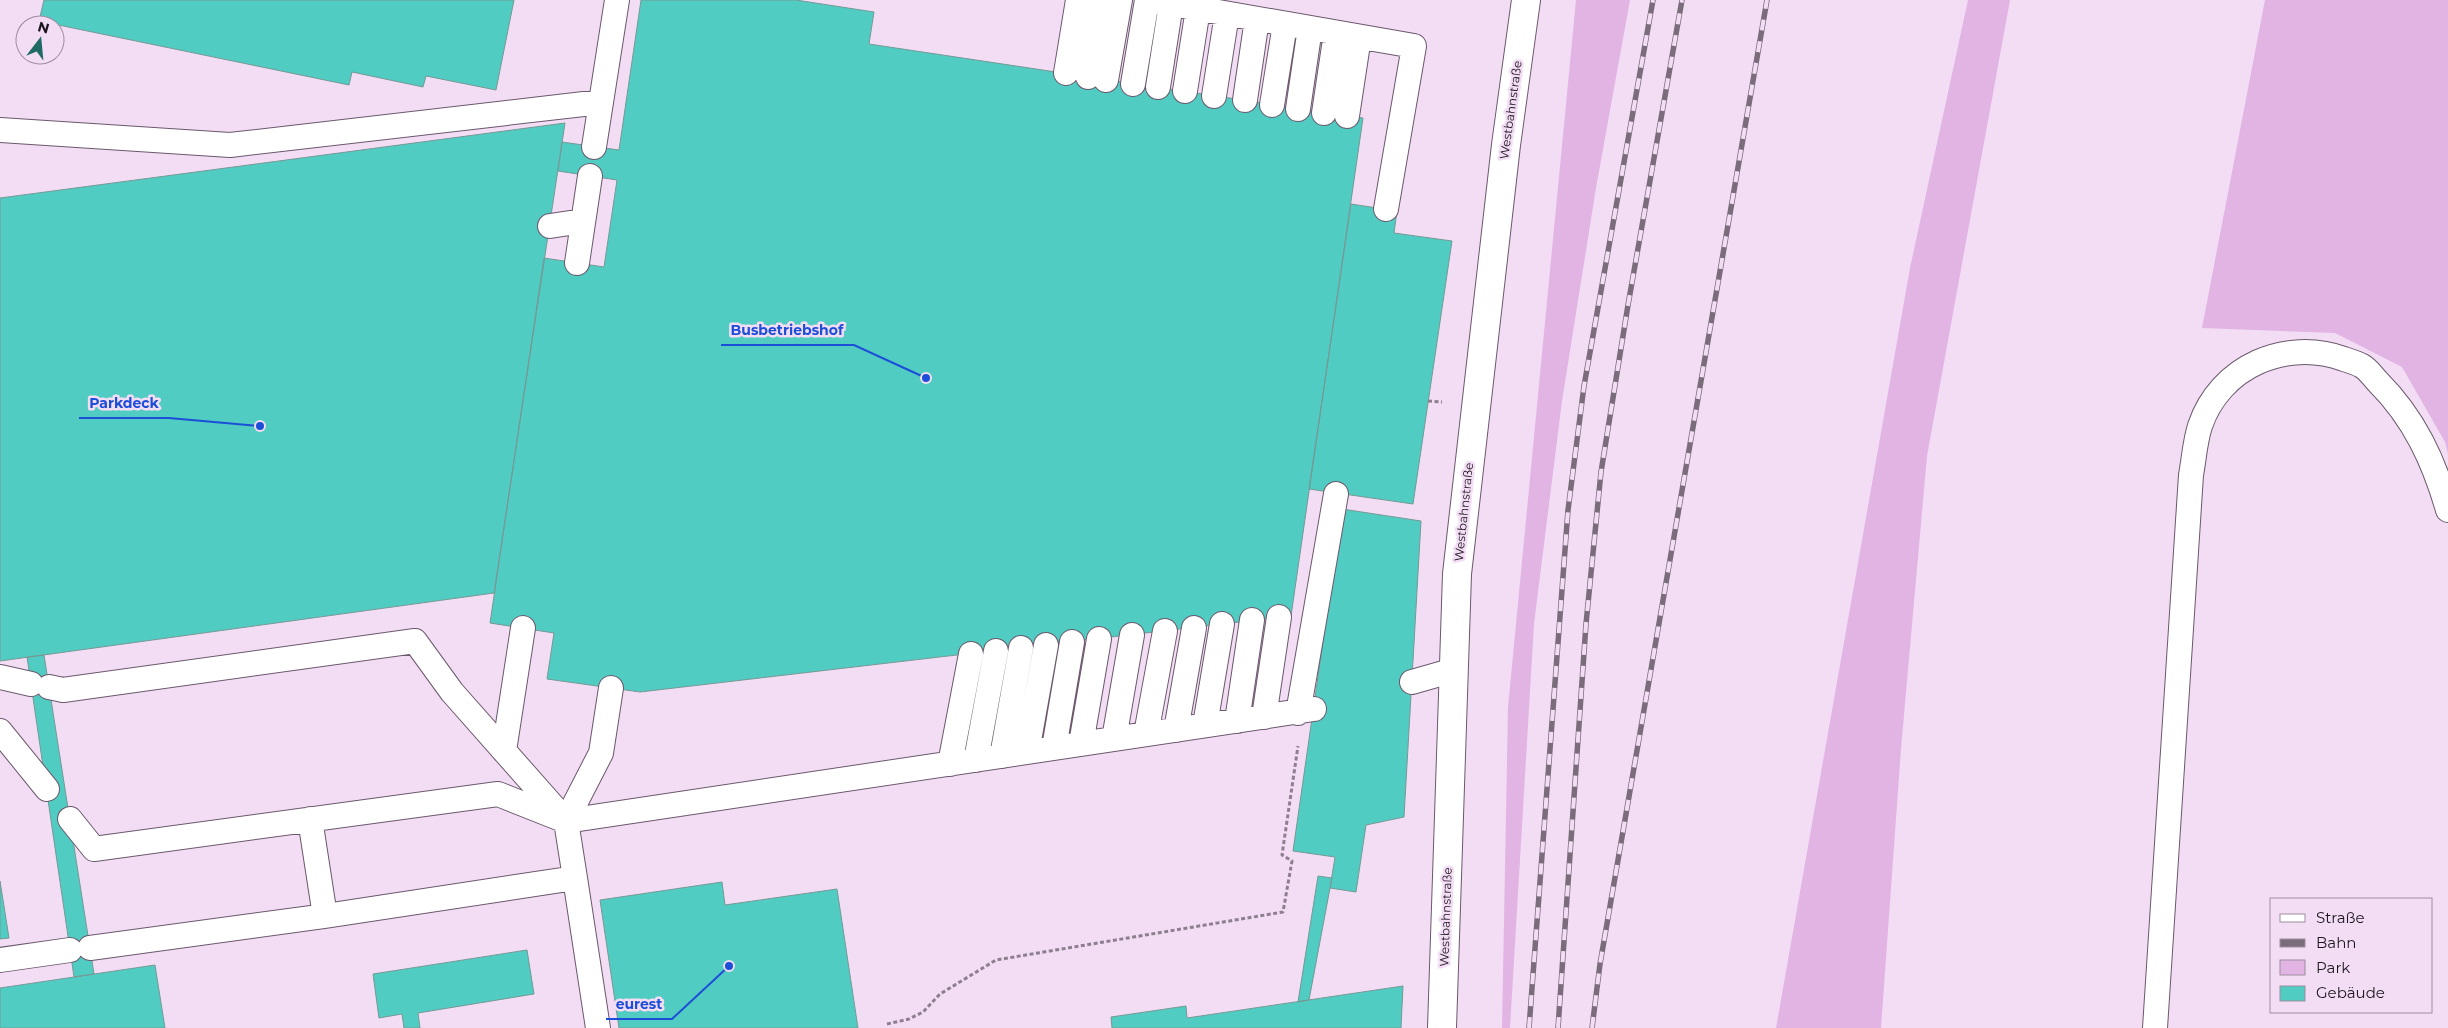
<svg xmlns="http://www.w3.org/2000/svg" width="2448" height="1028" font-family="Montserrat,sans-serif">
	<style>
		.green { fill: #e1b4e4 }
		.building { fill: #50ccc2; stroke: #769995 }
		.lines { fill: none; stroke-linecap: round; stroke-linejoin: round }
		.service-casing { stroke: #6b586c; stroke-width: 26 }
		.minor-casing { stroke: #6b586c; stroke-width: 30 }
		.path { stroke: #8e7f8f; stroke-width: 3; stroke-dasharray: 4 2.5; stroke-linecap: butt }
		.service { stroke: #fff; stroke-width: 24 }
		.minor { stroke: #fff; stroke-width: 28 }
		.rail-casing { stroke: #7a6c7b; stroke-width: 5.5 }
		.rail { stroke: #f3ddf5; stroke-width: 4; stroke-dasharray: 11; stroke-linecap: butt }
		.labels { text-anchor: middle; stroke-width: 5; stroke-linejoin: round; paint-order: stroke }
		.street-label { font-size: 12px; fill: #1d161e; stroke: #f3ddf5 }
		.leader { fill: none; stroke: #1d4ed8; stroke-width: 2 }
		.callout-dot { fill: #1d4ed8; stroke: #f3ddf5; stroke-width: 2 }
		.callout-label { font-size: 14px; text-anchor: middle; font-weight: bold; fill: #1d4ed8; stroke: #f3ddf5; stroke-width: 5; stroke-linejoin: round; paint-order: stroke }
	</style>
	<rect width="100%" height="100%" fill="#f3ddf5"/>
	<!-- green -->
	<path class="green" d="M 1576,0 L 1630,0 L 1596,188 L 1562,401 L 1534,624 L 1510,1028 L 1502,1028 L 1508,707 Z
		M 1968,0 L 2010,0 L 1927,456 L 1901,749 L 1881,1028 L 1776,1028 L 1910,268 Z
		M 2265,0 L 2448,0 L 2448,454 L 2445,442 L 2402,367 L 2335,333 L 2202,328 Z"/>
	<!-- building -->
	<path class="building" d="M 44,0 L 514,0 L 496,90 L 426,76 L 423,87 L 352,72 L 349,85 L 39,21 Z
		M 641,0 L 796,0 L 874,12 L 869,44 L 1363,118 L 1291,616 L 640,692 L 547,679 L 554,633 L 490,623 L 544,258 L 604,267 L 617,180 L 558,171 L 562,142 L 619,150 Z
		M 565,123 L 494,593 L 0,661 L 0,198 Z
		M 1351,204 L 1397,211 L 1394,233 L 1452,241 L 1413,504 L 1309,489 Z
		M 1342,509 L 1421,521 L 1404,817 L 1366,825 L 1356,892 L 1330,888 L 1335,857 L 1293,851 Z
		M 44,655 L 94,974 L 74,977 L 27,657 Z
		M 1318,876 L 1332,878 L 1330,888 L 1309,1000 L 1298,1002 Z
		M 0,881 L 9,938 L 0,939 Z
		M 722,882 L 725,905 L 837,889 L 858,1028 L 619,1028 L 600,900 Z
		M 527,950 L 534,994 L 418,1013 L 420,1028 L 404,1028 L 402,1014 L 379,1018 L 373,974 Z
		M 155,965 L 165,1028 L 0,1028 L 0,988 Z
		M 1403,986 L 1401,1028 L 1112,1028 L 1111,1017 L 1186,1006 L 1187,1018 Z"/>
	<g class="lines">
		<!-- service casing -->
		<g class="service-casing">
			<path id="service" d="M 1149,0 L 1414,46 L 1386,209
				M 1066,73 L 1078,0
				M 1088,77 L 1100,0
				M 1106,80 L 1120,0
				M 1133,84 L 1147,0
				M 1158,87 L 1171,4
				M 1185,91 L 1198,9
				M 1214,96 L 1227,14
				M 1245,100 L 1257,19
				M 1272,105 L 1285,24
				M 1298,109 L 1310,28
				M 1324,113 L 1336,33
				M 1347,116 L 1359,37
				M 0,130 L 230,145 L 601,102
				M 594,147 L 617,0
				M 550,226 L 583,221
				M 577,263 L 590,176
				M 0,677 L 31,684
				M 1412,682 L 1454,670
				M 49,687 L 63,690 L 415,641 L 452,692 L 566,821 L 575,878 L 325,916 L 90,948
				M 1298,713 L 1336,494
				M 1264,717 L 1279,617
				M 1237,721 L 1252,620
				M 1205,725 L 1222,624
				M 1176,730 L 1194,628
				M 0,731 L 47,789
				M 1146,734 L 1165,631
				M 1114,739 L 1132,635
				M 1081,744 L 1099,639
				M 1054,748 L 1072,642
				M 504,751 L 523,628
				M 1027,752 L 1046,645
				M 1002,756 L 1021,648
				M 976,760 L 996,651
				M 950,764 L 971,654
				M 70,819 L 94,849 L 498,794 L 566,821 L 1314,709
				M 310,819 L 325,916
				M 566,821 L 601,753 L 611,688
				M 575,878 L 598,1028
				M 0,960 L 70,950
				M 2155,1028 L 2191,475 C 2194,459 2195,441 2200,426 C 2220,366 2286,338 2344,359 C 2350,361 2357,363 2362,366 C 2368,369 2373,377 2378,382 C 2414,418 2434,461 2448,510"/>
		</g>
		<!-- minor casing -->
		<g class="minor-casing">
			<path id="minor" d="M 1442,1028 L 1457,574 L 1506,145 L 1526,0"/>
		</g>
		<!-- path -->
		<path class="path" d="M 1428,401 L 1442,402
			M 887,1024 L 909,1019 L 923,1012 L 940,994 L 996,960 L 1283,912 L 1292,861 L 1282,855 L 1298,746"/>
		<!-- service -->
		<use href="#service" class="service"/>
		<!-- minor -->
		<use href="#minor" class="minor"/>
		<!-- rail casing -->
		<g class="rail-casing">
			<path id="rail" d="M 1529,1028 L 1568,510 L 1584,386 L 1653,0
				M 1558,1028 L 1586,624 L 1601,472 L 1628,305 L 1682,0
				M 1592,1028 L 1600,964 L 1767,0"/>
		</g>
		<!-- rail -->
		<use href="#rail" class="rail"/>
	</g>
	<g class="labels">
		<!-- street labels -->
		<g class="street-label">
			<text transform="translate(1511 110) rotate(-82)" y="4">Westbahnstraße</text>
			<text transform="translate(1464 512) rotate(-84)" y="4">Westbahnstraße</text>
			<text transform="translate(1446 917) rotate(-88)" y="4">Westbahnstraße</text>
		</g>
	</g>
	<!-- callouts -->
	<path class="leader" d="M926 378L854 345H721M260 426L169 418H79M729 966L672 1019H606"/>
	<g class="callout-dot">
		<circle cx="926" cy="378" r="5"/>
		<circle cx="260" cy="426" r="5"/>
		<circle cx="729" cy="966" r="5"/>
	</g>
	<g class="callout-label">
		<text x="787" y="335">Busbetriebshof</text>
		<text x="124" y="408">Parkdeck</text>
		<text x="639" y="1009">eurest</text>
	</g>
	<!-- legend -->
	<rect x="2270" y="898" width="162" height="115" fill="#f3ddf5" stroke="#9d8d9f"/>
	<rect x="2280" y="914" width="25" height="8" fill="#ffffff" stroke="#9d8d9f"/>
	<text x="2316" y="923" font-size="15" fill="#1d161e">Straße</text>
	<rect x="2280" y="939" width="25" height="8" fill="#7a6c7b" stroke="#9d8d9f"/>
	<text x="2316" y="948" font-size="15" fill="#1d161e">Bahn</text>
	<rect x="2280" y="960" width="25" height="15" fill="#e1b4e4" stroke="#9d8d9f"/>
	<text x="2316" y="973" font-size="15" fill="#1d161e">Park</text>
	<rect x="2280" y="986" width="25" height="15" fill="#50ccc2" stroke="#9d8d9f"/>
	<text x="2316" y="998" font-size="15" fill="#1d161e">Gebäude</text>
	<!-- north arrow -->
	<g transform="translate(40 40) rotate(16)"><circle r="24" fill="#f3ddf5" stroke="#9d8d9f"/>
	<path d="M0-4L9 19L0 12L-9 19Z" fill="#1f6a64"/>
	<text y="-8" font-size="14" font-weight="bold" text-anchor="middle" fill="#1d161e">N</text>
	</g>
</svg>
